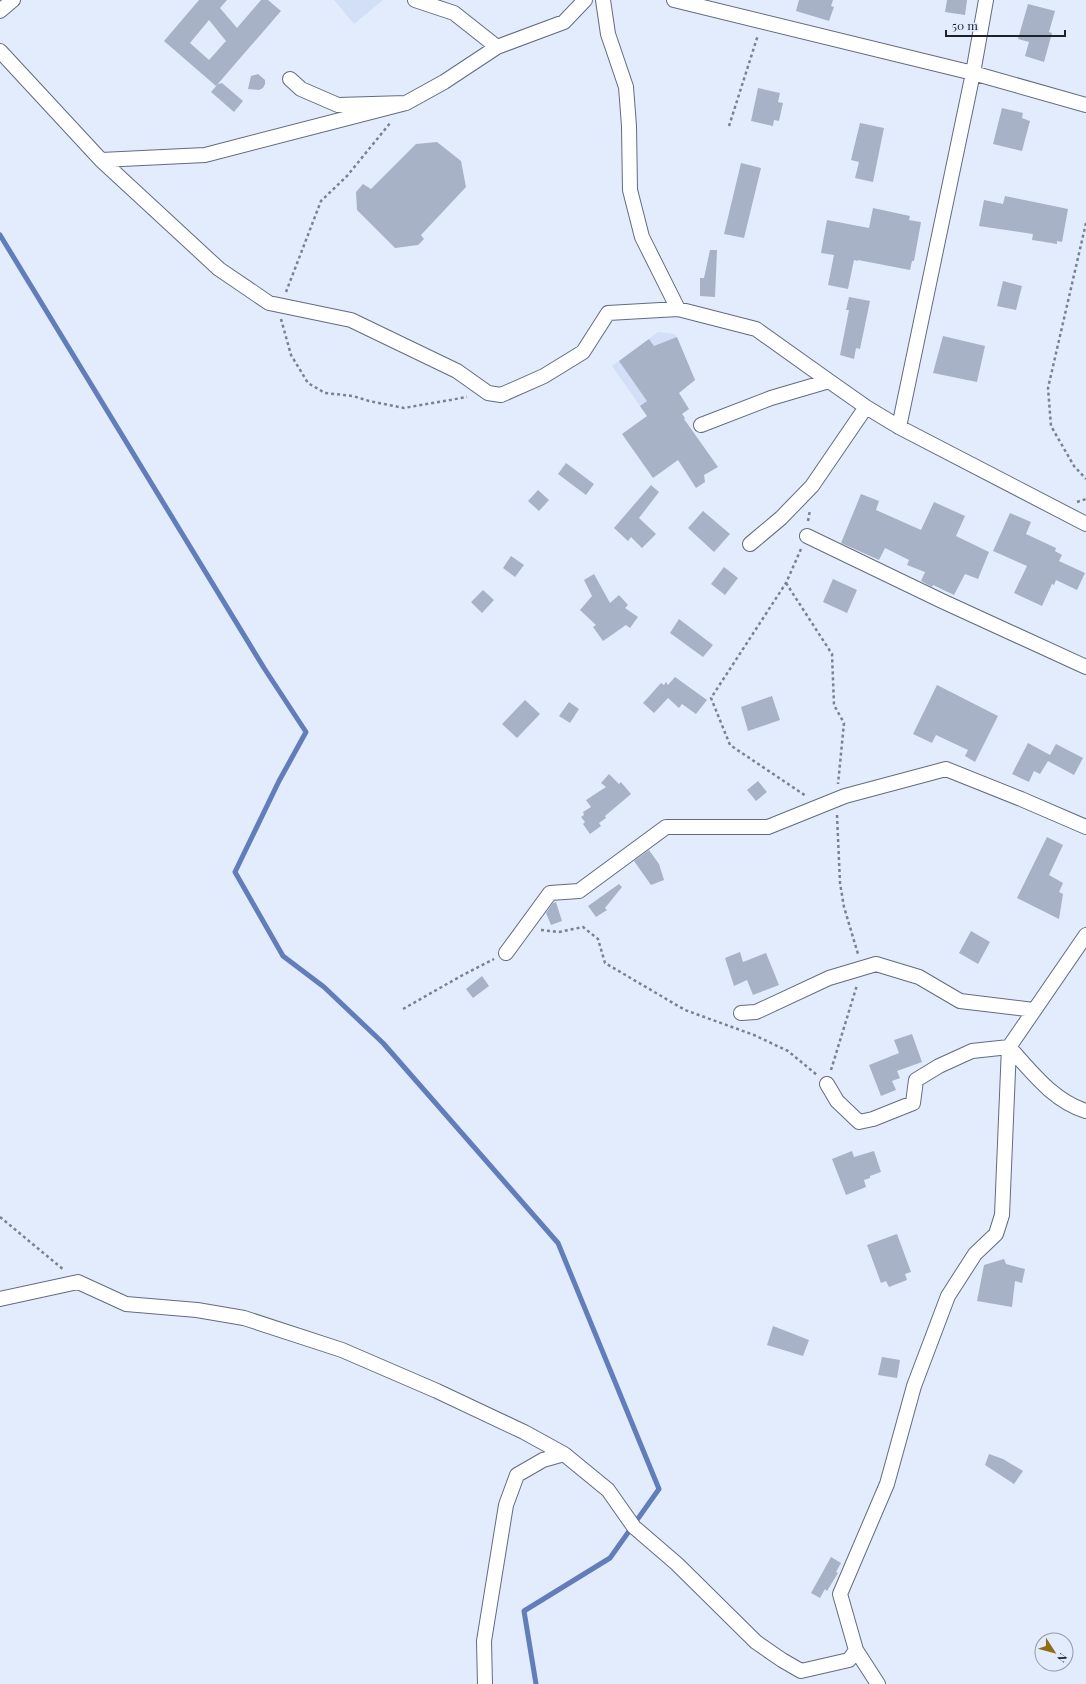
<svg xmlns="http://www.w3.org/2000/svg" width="1086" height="1684" font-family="'Playfair Display',serif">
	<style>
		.built { fill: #d3dff6 }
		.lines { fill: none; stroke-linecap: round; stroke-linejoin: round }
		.stream { stroke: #617dba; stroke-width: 5 }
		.building { fill: #a7b2c7; fill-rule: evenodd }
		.street-casing { stroke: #626c7f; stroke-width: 16 }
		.path { stroke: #7b818d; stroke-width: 2.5; stroke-dasharray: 3 3; stroke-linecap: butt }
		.street { stroke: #fff; stroke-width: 14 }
	</style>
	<rect width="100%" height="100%" fill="#e3ecfd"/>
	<!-- built -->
	<path class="built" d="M 334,0 L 383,0 L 354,24 Z
		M 658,332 L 675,334 L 695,380 L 647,416 L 612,366 Z"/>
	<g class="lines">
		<!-- stream -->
		<path class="stream" d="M 0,235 L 264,668 L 306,732 L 279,781 L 235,872 L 283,956 L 324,987 L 383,1043 L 558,1243 L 659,1489 L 610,1558 L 524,1611 L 536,1684"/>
	</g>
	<!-- building -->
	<path class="building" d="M 199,0 L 227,0 L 220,8 L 237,28 L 261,0 L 268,0 L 281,11 L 216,86 L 164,41 ZM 209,20 L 226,41 L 209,60 L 190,43 Z
		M 799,0 L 833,0 L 831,6 L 834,7 L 829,21 L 796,11 Z
		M 947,0 L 967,0 L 965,15 L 945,12 Z
		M 1028,4 L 1055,11 L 1049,32 L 1052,33 L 1044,62 L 1025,56 L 1029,42 L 1018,39 Z
		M 258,74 L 265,80 L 265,84 L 263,88 L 259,90 L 248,89 L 251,76 Z
		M 222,83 L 243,101 L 234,112 L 211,92 L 218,84 Z
		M 758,88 L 780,93 L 778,102 L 783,103 L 779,121 L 774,120 L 773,126 L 751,121 Z
		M 1002,108 L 1023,113 L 1022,118 L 1030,121 L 1022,151 L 993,144 Z
		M 860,123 L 884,128 L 873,182 L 855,178 L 859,162 L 851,160 Z
		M 437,142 L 461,161 L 466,187 L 421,235 L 424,239 L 418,245 L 395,248 L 357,210 L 356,192 L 363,184 L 371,189 L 416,144 Z
		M 741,163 L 761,168 L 744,238 L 724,234 Z
		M 1005,196 L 1068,209 L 1062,242 L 1057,241 L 1057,244 L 1039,241 L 1032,240 L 1033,234 L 979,226 L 984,200 L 1003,204 Z
		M 873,208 L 910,216 L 909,220 L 921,222 L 914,261 L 912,261 L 910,270 L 858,260 L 858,261 L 854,260 L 848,289 L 828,285 L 834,255 L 821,253 L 827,220 L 869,228 Z
		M 710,250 L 717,250 L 715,297 L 700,296 L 700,278 L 704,278 Z
		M 1003,281 L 1022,286 L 1016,310 L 997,306 Z
		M 849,297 L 870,301 L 860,349 L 856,348 L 854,359 L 840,355 L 849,310 L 846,310 Z
		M 943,336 L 985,346 L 977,382 L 933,373 Z
		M 677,337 L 695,380 L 679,393 L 689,409 L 682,414 L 685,418 L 684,419 L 718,467 L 704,475 L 705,482 L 696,488 L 678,460 L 653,478 L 622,434 L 647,416 L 640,406 L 647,401 L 619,361 L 649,339 L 654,346 Z
		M 566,463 L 594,484 L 586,495 L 558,474 Z
		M 651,485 L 659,492 L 639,518 L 656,534 L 642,548 L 631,537 L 628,541 L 614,528 Z
		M 538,490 L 549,500 L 539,511 L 528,501 Z
		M 861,494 L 879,501 L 876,510 L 921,530 L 934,502 L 965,516 L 956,536 L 989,552 L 978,579 L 965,574 L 954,595 L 933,585 L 932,587 L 921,581 L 925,572 L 907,565 L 909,560 L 885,548 L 879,560 L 841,543 Z
		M 703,511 L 730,534 L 714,552 L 688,528 Z
		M 1010,513 L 1031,522 L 1026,534 L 1056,548 L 1055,551 L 1062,555 L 1059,561 L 1085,573 L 1077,590 L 1056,580 L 1054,585 L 1052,584 L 1042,606 L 1014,593 L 1027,566 L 993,551 Z
		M 511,556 L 524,565 L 515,577 L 503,568 Z
		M 724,567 L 738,578 L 725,595 L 711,584 Z
		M 594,574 L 610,603 L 619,595 L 628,605 L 625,608 L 638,617 L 630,628 L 626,625 L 603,641 L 593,627 L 596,625 L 580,610 L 592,596 L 584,580 Z
		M 833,579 L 857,590 L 847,613 L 823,602 Z
		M 483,590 L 494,600 L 482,613 L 471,602 Z
		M 679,619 L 713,645 L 703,657 L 670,633 Z
		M 675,677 L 707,700 L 696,714 L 682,704 L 679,708 L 668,698 L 654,713 L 643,703 L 661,683 L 664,685 L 666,682 L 668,685 Z
		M 937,685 L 998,716 L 975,762 L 965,756 L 968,750 L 936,735 L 932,743 L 913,734 Z
		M 772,696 L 780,720 L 748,731 L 741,707 Z
		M 525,700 L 540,714 L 517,738 L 502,724 Z
		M 569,702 L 579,709 L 570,723 L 559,716 Z
		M 1028,743 L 1050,755 L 1056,744 L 1083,758 L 1074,775 L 1048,761 L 1040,774 L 1034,771 L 1029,782 L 1012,774 Z
		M 609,774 L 619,784 L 621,782 L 631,794 L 605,816 L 606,818 L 599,823 L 601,826 L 590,834 L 583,824 L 585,822 L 581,817 L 584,815 L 583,812 L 591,807 L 586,800 L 606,787 L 601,783 Z
		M 758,781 L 767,792 L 756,801 L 747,790 Z
		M 1047,837 L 1063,845 L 1049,875 L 1063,883 L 1059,892 L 1063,894 L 1059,919 L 1017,898 Z
		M 649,850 L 659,864 L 664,880 L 651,885 L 634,861 Z
		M 619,884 L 622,887 L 605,908 L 607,910 L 596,917 L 588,906 Z
		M 556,902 L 562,921 L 551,925 L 546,913 L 553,903 Z
		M 971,931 L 990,942 L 978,964 L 959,953 Z
		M 740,952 L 743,962 L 766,953 L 779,985 L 753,995 L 747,980 L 734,986 L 725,958 Z
		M 482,976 L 489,986 L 473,998 L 466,989 Z
		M 912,1034 L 922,1062 L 897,1071 L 900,1078 L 892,1081 L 896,1090 L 881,1096 L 869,1065 L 899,1053 L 894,1040 Z
		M 852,1151 L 854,1157 L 874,1151 L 881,1172 L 870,1176 L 870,1178 L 864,1180 L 866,1187 L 846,1195 L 832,1159 Z
		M 897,1234 L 911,1272 L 905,1274 L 907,1280 L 889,1287 L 886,1281 L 881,1283 L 867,1245 Z
		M 1004,1259 L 1006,1264 L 1025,1269 L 1022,1283 L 1015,1281 L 1012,1307 L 977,1301 L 984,1265 Z
		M 773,1326 L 809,1340 L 803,1356 L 767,1345 Z
		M 882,1357 L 900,1360 L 897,1378 L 878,1375 Z
		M 989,1454 L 1003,1459 L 1023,1471 L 1014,1484 L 985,1465 Z
		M 831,1557 L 841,1563 L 836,1572 L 838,1573 L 827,1591 L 825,1589 L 820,1598 L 811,1593 Z"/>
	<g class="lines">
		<!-- street casing -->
		<g class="street-casing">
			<path id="street" d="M 415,0 L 454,13 L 497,47 L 564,22 L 585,0
				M 603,0 L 608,34 L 626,87 L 629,126 L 630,190 L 642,237 L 678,309
				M 674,0 L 973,73 L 1086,105
				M 0,11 L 13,0
				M 0,51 L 101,160 L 219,269 L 269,303 L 351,320 L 457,371 L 488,393 L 501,395 L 544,376 L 583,352 L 608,313 L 678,309 L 756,329 L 829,381 L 771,398 L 701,425
				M 290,79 L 301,89 L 338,105 L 406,103 L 444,82 L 497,47
				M 101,160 L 205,155 L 406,103
				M 829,381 L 866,407 L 899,427 L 1086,524
				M 899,427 L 973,73 L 986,0
				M 807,536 L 942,601 L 1086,667
				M 750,544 L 781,518 L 812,486 L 866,407
				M 506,953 L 550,893 L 579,891 L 666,827 L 768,827 L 845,796 L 946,769 L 1021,799 L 1086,827
				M 741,1013 L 756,1012 L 829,978 L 876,964 L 919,977 L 960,1001 L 1034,1010
				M 827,1084 L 837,1101 L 859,1122 L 873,1119 L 913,1103 L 916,1080 L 939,1066 L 972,1051 L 1009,1047 C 1031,1071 1053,1101 1086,1111
				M 0,1299 L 78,1282 L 126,1304 L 197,1310 L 244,1318 L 342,1350 L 437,1391 L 524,1432 L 564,1454
				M 856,1650 L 878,1684
				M 485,1684 L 484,1641 L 506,1505 L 517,1475 L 543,1460 L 564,1454 L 608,1490 L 634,1527 L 677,1564 L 756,1642 L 782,1660 L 801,1671 L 849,1660 L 856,1650 L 840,1594 L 887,1484 L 914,1386 L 948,1296 L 975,1254 L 996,1234 L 1002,1215 L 1009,1047 L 1086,935"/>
		</g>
		<!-- path -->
		<path class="path" d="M 729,126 L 758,35
			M 1086,223 L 1048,388 L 1051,426 L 1074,466 L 1086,479
			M 286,292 L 321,201 L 347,176 L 391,122
			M 281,319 L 291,355 L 308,383 L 325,393 L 353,396 L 369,401 L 404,408 L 467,397
			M 1077,502 L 1086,499
			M 808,521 L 810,510
			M 801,549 L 786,583 L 711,698 L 730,745 L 806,796
			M 786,583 L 832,654 L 834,705 L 844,723 L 838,784
			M 837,815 L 840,883 L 844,907 L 858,954
			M 541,930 L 559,932 L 583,927 L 598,939 L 605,963 L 685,1010 L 754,1035 L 788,1051 L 817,1075
			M 403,1009 L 461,976 L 494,959
			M 831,1070 L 857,985
			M 0,1217 L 64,1270"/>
		<!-- street -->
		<use href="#street" class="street"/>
	</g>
	<!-- north arrow -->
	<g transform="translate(1054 1652) rotate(126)"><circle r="19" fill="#e3ecfd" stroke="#949ba8"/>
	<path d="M0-3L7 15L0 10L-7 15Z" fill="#906d13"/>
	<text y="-6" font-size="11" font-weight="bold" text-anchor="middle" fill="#1d2129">N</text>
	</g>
	<!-- scale -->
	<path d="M946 30v6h119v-6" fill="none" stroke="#1d2129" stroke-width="2"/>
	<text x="952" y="30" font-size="12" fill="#1d2129" stroke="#e3ecfd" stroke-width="3" paint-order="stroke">50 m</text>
</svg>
